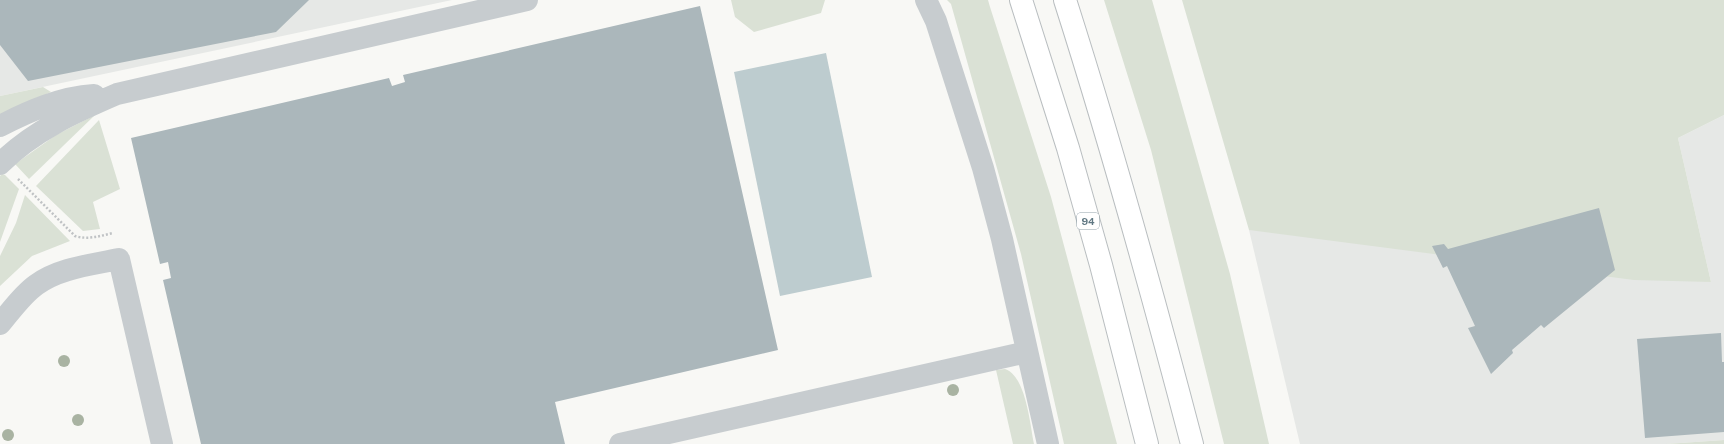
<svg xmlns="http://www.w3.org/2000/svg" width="1724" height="444" font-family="'Public Sans',sans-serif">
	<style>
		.built { fill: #e6e8e6 }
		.green { fill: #dae1d5 }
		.water { fill: #bdcccf }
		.building { fill: #abb7bb }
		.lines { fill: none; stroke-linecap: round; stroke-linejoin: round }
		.highway-casing { stroke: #b9bec0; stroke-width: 24 }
		.path { stroke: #c0c3c5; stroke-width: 2.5; stroke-dasharray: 2 2; stroke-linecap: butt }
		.minor { stroke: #c7cccf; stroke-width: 22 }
		.highway { stroke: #fff; stroke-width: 22 }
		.tree { fill: #a9b3a2 }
		.labels { text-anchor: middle; stroke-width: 4; stroke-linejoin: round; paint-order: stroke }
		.shield { fill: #fff; stroke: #90a0a8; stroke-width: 1 }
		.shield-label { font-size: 10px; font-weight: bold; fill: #607883 }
	</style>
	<rect width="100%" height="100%" fill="#f8f8f5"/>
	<!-- built -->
	<path class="built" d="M 0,0 L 452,0 L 0,96 Z
		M 1724,115 L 1724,440 L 1666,444 L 1300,444 L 1249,230 L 1439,235 L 1711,282 L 1678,138 Z"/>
	<!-- green -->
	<path class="green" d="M 731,0 L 825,0 L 821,13 L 754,32 L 735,17 Z
		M 947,0 L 988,0 L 990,7 L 1051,197 L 1117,444 L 1064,444 L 1021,254 L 951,4 Z
		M 1104,0 L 1152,0 L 1230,274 L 1269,444 L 1224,444 L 1151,150 Z
		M 1182,0 L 1724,0 L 1724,115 L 1678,138 L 1711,282 L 1634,280 L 1249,230 Z
		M 43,87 L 51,92 L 0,116 L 0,96 Z
		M 95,115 L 29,179 L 15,164 L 56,135 Z
		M 99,120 L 120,189 L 93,202 L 100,229 L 83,231 L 36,186 Z
		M 2,174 L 5,175 L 19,189 L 0,242 L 0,176 Z
		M 25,195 L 70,241 L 32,256 L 0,286 L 0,256 L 16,223 Z
		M 1005,369 C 1026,376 1030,424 1034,444 L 1013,444 L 996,370 Z
		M 1724,440 L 1724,444 L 1666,444 Z"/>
	<!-- water -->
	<path class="water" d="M 826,53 L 872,277 L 780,296 L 734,72 Z"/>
	<!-- building -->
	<path class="building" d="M 0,0 L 309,0 L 276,32 L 28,81 L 0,45 Z
		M 700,6 L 778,350 L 555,402 L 565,444 L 201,444 L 163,280 L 171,278 L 168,262 L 160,264 L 131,138 L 389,78 L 392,86 L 405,82 L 403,75 Z
		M 1599,208 L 1615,270 L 1544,328 L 1541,325 L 1512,350 L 1513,353 L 1491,374 L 1468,328 L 1475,326 L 1447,266 L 1443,268 L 1432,246 L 1444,244 L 1448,249 Z
		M 1721,333 L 1722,362 L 1724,362 L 1724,432 L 1645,438 L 1637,339 Z"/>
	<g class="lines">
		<!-- highway casing -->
		<g class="highway-casing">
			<path id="highway" d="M 1021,0 L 1068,148 L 1101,265 L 1147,444
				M 1065,0 C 1112,147 1153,295 1192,444"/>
		</g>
		<!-- path -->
		<path class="path" d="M 18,179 L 75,236 C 88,240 100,236 113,233"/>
		<!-- minor -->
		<path class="minor" d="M 926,0 L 936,21 L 983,168 L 1002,239 L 1048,444
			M 0,126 C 29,111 61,97 94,95
			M 0,164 C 33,131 75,112 117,94 L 527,0
			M 0,324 C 11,311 22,295 36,285 C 59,268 91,265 119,259 L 162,444
			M 620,444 L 1027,352"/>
		<!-- highway -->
		<use href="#highway" class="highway"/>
	</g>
	<!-- trees -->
	<g class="tree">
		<circle cx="64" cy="361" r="6"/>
		<circle cx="953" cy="390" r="6"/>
		<circle cx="78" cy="420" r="6"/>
		<circle cx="8" cy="435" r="6"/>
	</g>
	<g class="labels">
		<!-- shield labels -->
		<rect class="shield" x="1077" y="213" width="22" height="16" rx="3"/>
		<g class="shield-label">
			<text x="1088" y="225">94</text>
		</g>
	</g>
</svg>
